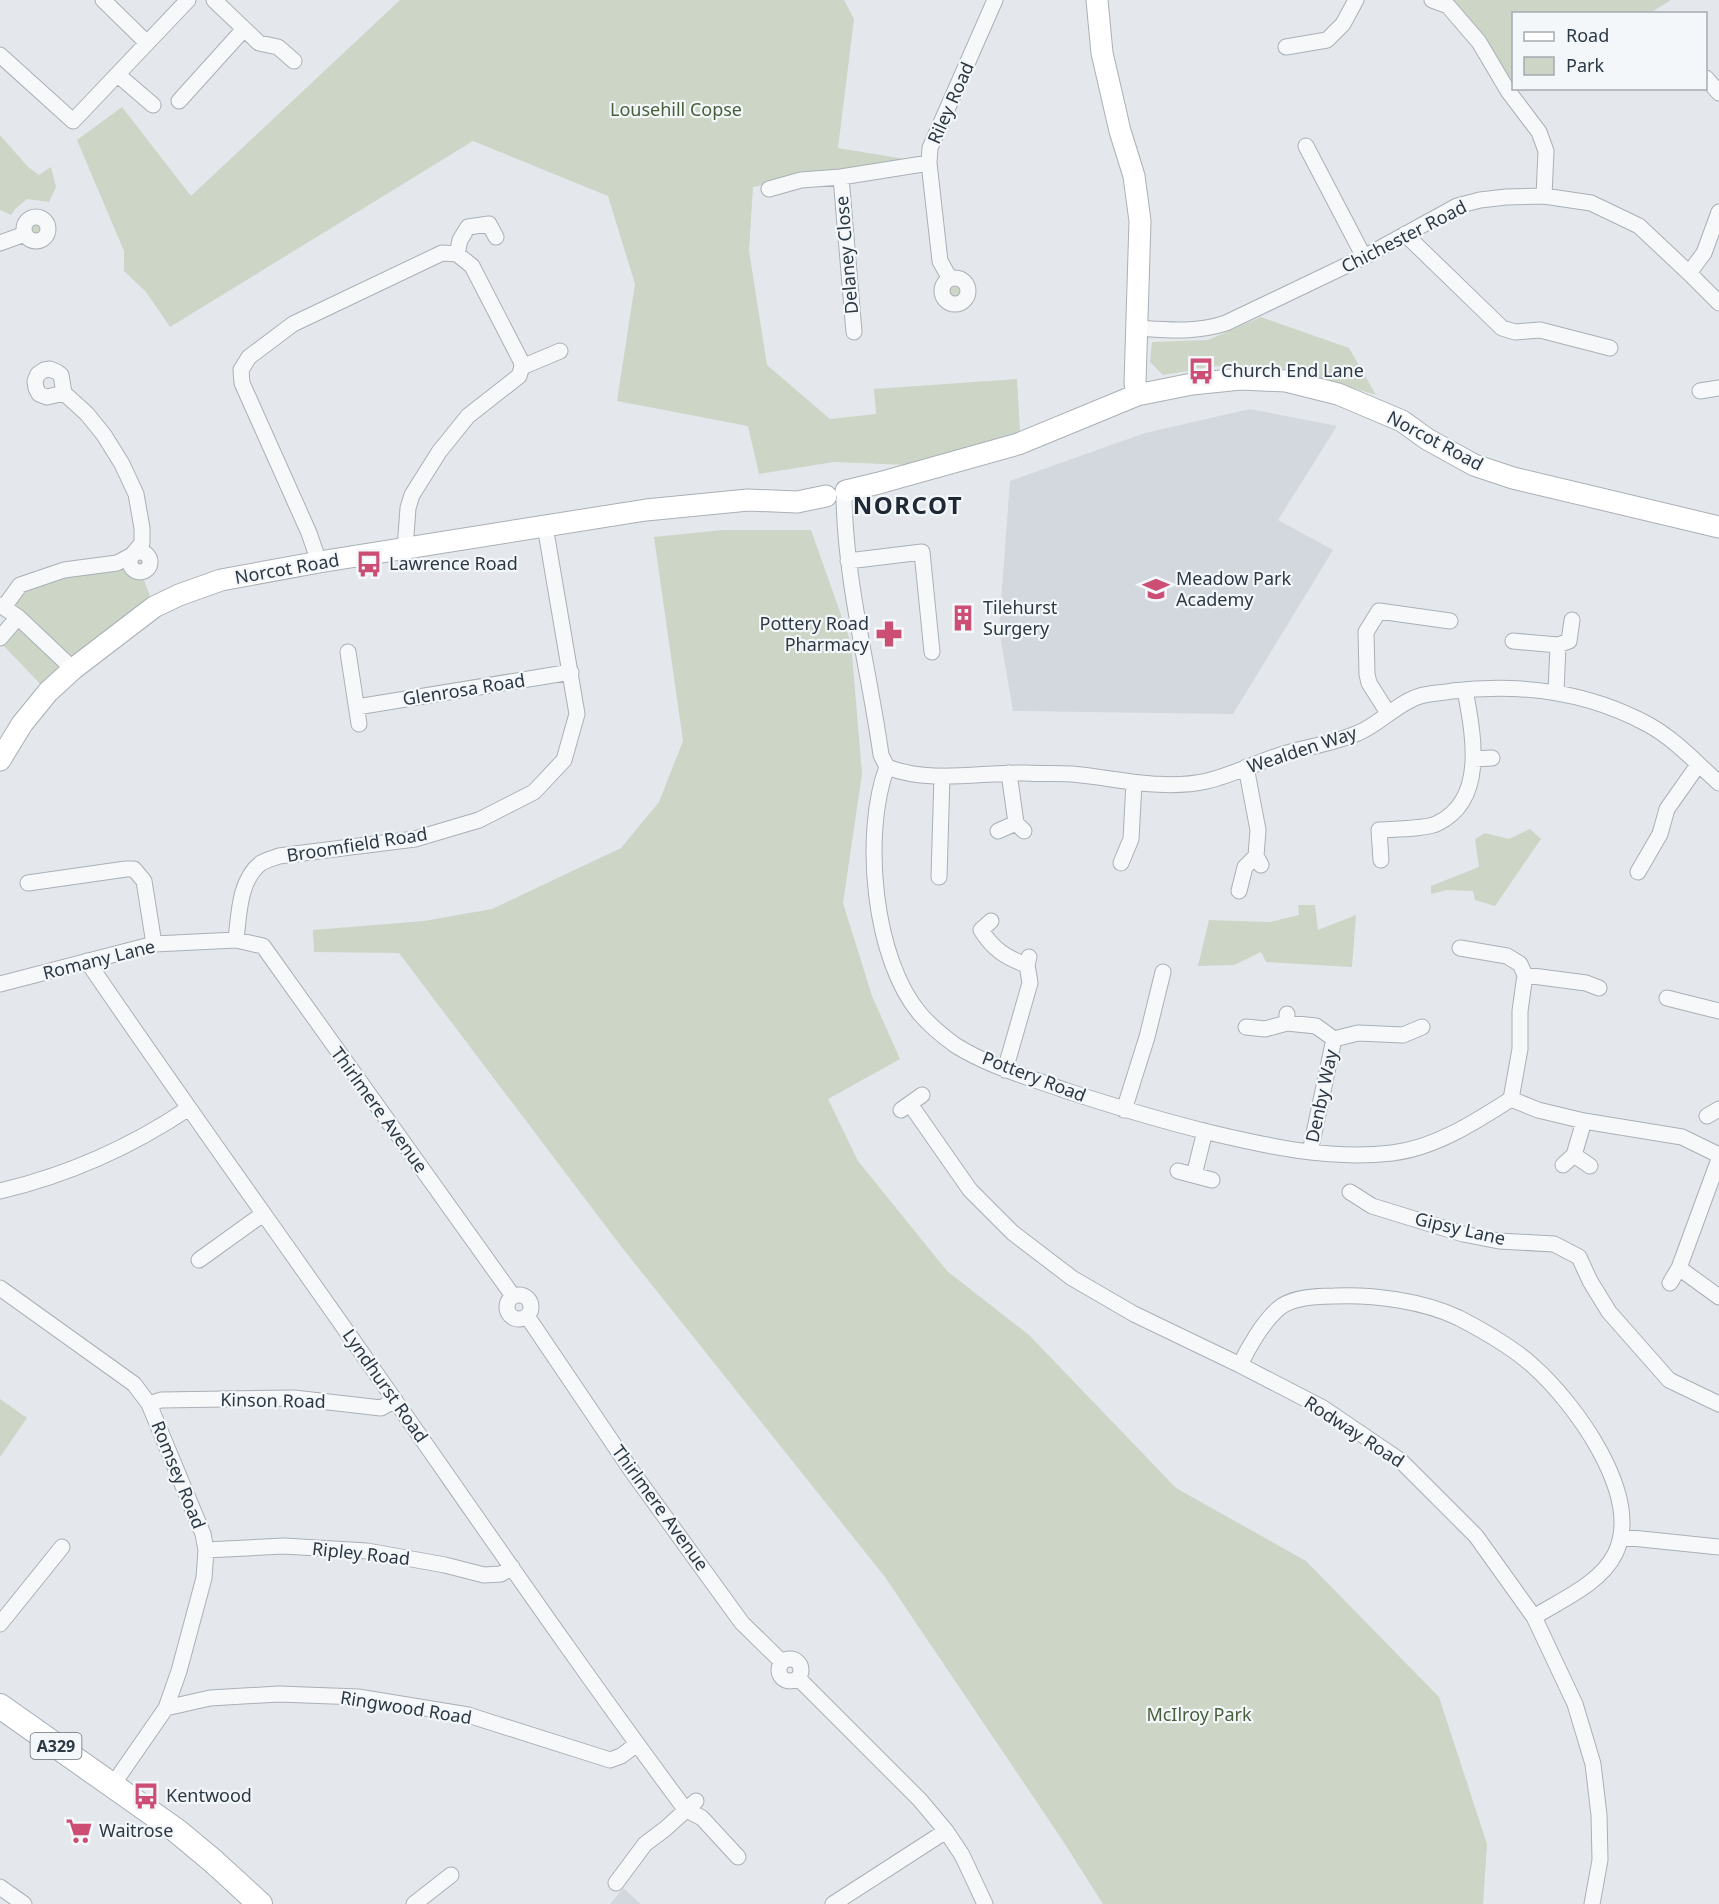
<svg xmlns="http://www.w3.org/2000/svg" width="1719" height="1904" font-family="'Noto Sans',sans-serif">
	<style>
		.built { fill: #d2d8de }
		.green { fill: #ccd5c6 }
		.lines { fill: none; stroke-linecap: round; stroke-linejoin: round }
		.street-casing { stroke: #a9b0b6; stroke-width: 17 }
		.secondary-casing { stroke: #a9b0b6; stroke-width: 23 }
		.primary-casing { stroke: #a4aeb7; stroke-width: 26 }
		.street { stroke: #f7f8fa; stroke-width: 15 }
		.secondary { stroke: #fff; stroke-width: 21 }
		.primary { stroke: #fff; stroke-width: 24 }
		.labels { text-anchor: middle; stroke-width: 4.5; stroke-linejoin: round; paint-order: stroke }
		.shield { fill: #f4f7f9; stroke: #68717a; stroke-width: 1.5 }
		.shield-label { font-size: 16px; font-weight: bold; fill: #2c3844 }
		.street-label { font-size: 18px; fill: #2c3844; stroke: #f4f7f9 }
		.park-label { font-size: 18px; fill: #465f39; stroke: #f4f7f9 }
		.poi-label { font-size: 18px; fill: #2c3844; stroke: #f4f7f9; text-anchor: start }
		.district-label { font-size: 24px; font-weight: bold; letter-spacing: 1.5px; fill: #1e2935; stroke: #f4f7f9 }
	</style>
	<rect width="100%" height="100%" fill="#e4e8ec"/>
	<!-- built -->
	<path class="built" d="M 1250,409 L 1337,426 L 1278,520 L 1333,550 L 1233,714 L 1013,711 L 999,629 L 1010,481 L 1145,433 Z
		M 623,1888 L 641,1904 L 610,1904 Z"/>
	<!-- green -->
	<path class="green" d="M 400,0 L 844,0 L 854,19 L 838,148 L 929,163 L 801,177 L 753,187 L 749,251 L 767,365 L 830,419 L 876,414 L 874,389 L 1017,379 L 1020,432 L 907,465 L 834,462 L 759,474 L 748,426 L 617,401 L 635,284 L 608,196 L 473,141 L 170,327 L 146,292 L 124,271 L 124,251 L 77,140 L 122,107 L 191,196 Z
		M 1451,0 L 1671,0 L 1650,13 L 1514,14 L 1513,84 Z
		M 0,135 L 28,167 L 39,175 L 51,167 L 56,187 L 49,202 L 27,199 L 15,209 L 11,215 L 0,210 Z
		M24 229a12 12 0 1 1 24 0a12 12 0 1 1-24 0Z
		M942 291a13 13 0 1 1 26 0a13 13 0 1 1-26 0Z
		M 1261,317 L 1349,348 L 1376,395 L 1298,371 L 1218,366 L 1163,375 L 1150,362 L 1152,342 L 1208,340 Z
		M 723,530 L 811,530 L 851,643 L 862,774 L 843,903 L 872,996 L 900,1059 L 828,1099 L 858,1161 L 947,1271 L 1029,1335 L 1176,1488 L 1306,1561 L 1439,1697 L 1487,1844 L 1483,1904 L 1103,1904 L 1061,1838 L 885,1577 L 620,1245 L 399,953 L 314,952 L 313,930 L 424,921 L 492,909 L 621,848 L 659,802 L 683,741 L 654,537 Z
		M 140,551 L 147,554 L 150,562 L 148,568 L 141,572 L 154,607 L 48,692 L 0,642 L 18,617 L 4,607 L 20,585 Z
		M 1530,829 L 1541,839 L 1495,906 L 1475,900 L 1473,891 L 1447,890 L 1431,894 L 1431,886 L 1479,867 L 1475,839 L 1485,833 L 1509,839 Z
		M 1298,905 L 1315,905 L 1318,930 L 1356,915 L 1352,967 L 1266,962 L 1261,952 L 1234,965 L 1198,966 L 1209,920 L 1270,922 L 1299,915 Z
		M 0,1399 L 27,1418 L 0,1457 Z"/>
	<g class="lines">
		<!-- street casing -->
		<g class="street-casing">
			<path id="street" d="M 103,0 L 147,43
				M 214,0 L 259,43 L 278,47 L 294,61
				M 1432,0 L 1448,6 L 1479,42 L 1508,91 L 1539,132 L 1546,151 L 1544,196
				M 1286,47 L 1327,40 L 1343,24 L 1356,0
				M 0,55 L 73,121 L 188,0
				M 118,75 L 153,105
				M 1706,78 L 1719,93
				M 179,101 L 244,29
				M 1306,146 L 1364,257
				M 841,177 L 854,332
				M 769,189 L 801,180 L 841,177 L 929,163
				M24 229a12 12 0 1 1 24 0a12 12 0 1 1-24 0Z
				M 1405,234 L 1502,328 L 1515,332 L 1540,330 L 1610,348
				M 0,243 L 25,234
				M 457,254 L 460,240 L 468,227 L 489,224 L 496,237
				M 1689,273 L 1704,253 L 1719,212
				M942 291a13 13 0 1 1 26 0a13 13 0 1 1-26 0Z
				M 950,279 L 940,261 L 929,163 L 930,148 L 995,0
				M 1137,328 C 1168,330 1196,333 1226,323 L 1364,257 L 1457,206 L 1480,200 L 1506,197 L 1544,196 L 1591,203 L 1614,214 L 1639,226 L 1689,273 L 1719,303
				M 1700,391 L 1719,388
				M 844,499 C 846,586 869,669 881,755 L 887,767 C 862,833 873,960 921,1015 C 930,1025 944,1037 955,1045 C 988,1066 1028,1077 1064,1090 C 1113,1106 1162,1121 1212,1133 C 1271,1147 1331,1160 1392,1153 C 1435,1148 1475,1122 1511,1099
				M 405,549 L 408,508 L 412,495 L 439,452 L 468,416 L 519,376 L 522,367 L 560,351
				M130 562a10 10 0 1 1 20 0a10 10 0 1 1-20 0Z
				M 848,561 L 922,552 L 932,652
				M 319,562 L 309,533 L 242,383 L 241,370 L 249,357 L 293,324 L 442,253 L 457,254 L 472,266 L 521,361 L 522,367
				M 0,605 L 18,617 L 73,669
				M 4,607 L 20,585 L 64,570 L 117,563 L 132,555 L 142,543 L 142,528 L 136,494 L 122,464 L 104,435 L 87,414 L 64,393 L 61,375 L 57,372 L 50,369 L 44,370 L 38,374 L 35,381 L 36,388 L 39,394 L 47,397 L 64,393
				M 0,638 L 18,617
				M 1513,641 L 1558,645 L 1569,641 L 1572,620
				M 348,652 L 359,724
				M 1556,692 L 1558,645
				M 357,707 L 571,672
				M 1388,713 L 1369,683 L 1367,674 L 1366,632 L 1379,611 L 1450,621
				M 1473,759 L 1492,758
				M 887,767 C 931,784 980,772 1026,773 C 1041,774 1057,773 1072,774 C 1117,778 1162,791 1207,781 C 1232,775 1256,763 1280,755 C 1305,747 1333,744 1358,733 C 1380,724 1397,703 1420,696 C 1430,693 1442,693 1452,691 C 1520,683 1589,692 1649,725 C 1676,740 1696,763 1719,783
				M 1246,767 L 1258,830 L 1256,856
				M 1009,773 L 1016,823
				M 998,831 L 1016,823 L 1024,831
				M 1381,860 L 1379,830 C 1392,829 1428,829 1438,823 C 1487,799 1473,733 1465,690
				M 1121,863 L 1131,839 L 1134,783
				M 1638,872 L 1660,834 L 1667,809 L 1698,765
				M 939,877 L 942,776
				M 28,883 L 126,869 L 134,869 L 144,881 L 154,944
				M 1239,891 L 1245,867 L 1256,856 L 1261,865
				M 991,921 L 981,930 C 993,949 1006,958 1027,965
				M 236,940 C 239,914 239,880 261,863 C 266,860 274,858 279,856 L 415,839 L 479,820 L 534,792 L 564,760 L 577,714 L 545,526
				M 1460,948 L 1507,956 L 1520,964 L 1525,975 L 1520,1011 L 1520,1049 L 1511,1099
				M 87,961 C 183,1102 283,1240 380,1379 C 481,1523 580,1668 685,1809 L 702,1818 L 738,1857
				M 1525,975 L 1586,983 L 1599,988
				M 0,984 L 154,944 L 236,940 L 263,946 L 513,1296
				M 1667,998 L 1719,1011
				M 1287,1023 L 1316,1026 L 1334,1039 L 1310,1152
				M 1246,1027 L 1265,1029 L 1287,1023 L 1287,1014
				M 1334,1039 L 1358,1033 L 1403,1035 L 1422,1027
				M 1005,1070 L 1030,983 L 1027,965 L 1029,957
				M 1511,1099 L 1538,1110 L 1584,1121 L 1682,1137 L 1719,1155
				M 910,1104 L 970,1190 L 1013,1233 L 1072,1278 L 1134,1314 L 1240,1365 L 1323,1408 L 1401,1461 L 1476,1536 L 1534,1617 L 1575,1704 L 1593,1764 L 1599,1815 L 1600,1860 L 1592,1904
				M 901,1110 L 922,1095
				M 1124,1110 L 1147,1037 L 1163,972
				M 1707,1116 L 1719,1109
				M 1574,1155 L 1590,1166
				M 1563,1165 L 1574,1155 L 1584,1121
				M 1178,1171 L 1212,1180
				M 1194,1175 L 1205,1131
				M 0,1191 C 68,1175 131,1147 189,1108
				M 1350,1192 L 1372,1206 L 1463,1234 L 1499,1241 L 1554,1244 L 1579,1257 L 1590,1281 L 1609,1312 L 1669,1380 L 1719,1404
				M 199,1260 L 263,1214
				M 1679,1268 L 1719,1297
				M 1670,1283 L 1679,1268 L 1719,1159
				M 0,1288 L 134,1384 L 149,1404 L 203,1534 L 206,1550 L 204,1578 L 179,1671 L 166,1708 L 112,1786
				M507 1307a12 12 0 1 1 24 0a12 12 0 1 1-24 0Z
				M 527,1316 L 631,1470 L 742,1623 L 782,1662
				M 1240,1365 C 1248,1348 1263,1322 1278,1309 C 1291,1297 1317,1296 1334,1296 C 1372,1294 1424,1301 1459,1318 C 1482,1330 1513,1348 1532,1365 C 1574,1402 1644,1496 1615,1554 C 1600,1584 1561,1600 1534,1617
				M 149,1404 L 161,1400 L 294,1398 L 381,1408 L 395,1400
				M 1622,1537 L 1719,1547
				M 206,1550 L 284,1546 L 367,1551 L 445,1565 L 484,1575 L 501,1574 L 512,1567
				M 0,1624 L 62,1547
				M779 1670a11 11 0 1 1 22 0a11 11 0 1 1-22 0Z
				M 798,1678 L 920,1800 L 946,1831 L 962,1855 L 985,1904
				M 166,1708 L 210,1698 L 279,1694 L 358,1697 L 468,1715 L 610,1760 L 621,1756 L 637,1744
				M 616,1883 L 645,1844 L 665,1829 L 696,1801
				M 0,1887 L 24,1904
				M 414,1904 L 451,1875
				M 833,1904 L 946,1831"/>
		</g>
		<!-- secondary casing -->
		<g class="secondary-casing">
			<path id="secondary" d="M 1097,0 L 1102,53 L 1120,131 L 1134,176 L 1140,221 L 1135,383 L 1137,395
				M 846,491 L 879,483 L 1018,444 L 1137,395 L 1192,384 L 1241,379 L 1286,381 L 1338,394 L 1402,421 L 1427,439 L 1474,465 L 1513,478 L 1719,527
				M 0,760 L 22,724 L 48,692 L 73,669 L 154,607 L 179,595 L 221,580 L 319,562 L 646,510 L 748,500 L 797,502 L 826,496"/>
		</g>
		<!-- primary casing -->
		<g class="primary-casing">
			<path id="primary" d="M 0,1706 L 177,1831 L 213,1861 L 260,1904"/>
		</g>
		<!-- street -->
		<use href="#street" class="street"/>
		<!-- secondary -->
		<use href="#secondary" class="secondary"/>
		<!-- primary -->
		<use href="#primary" class="primary"/>
	</g>
	<!-- icons -->
	<defs>
		<g id="bus-bare" transform="scale(2.07)"><path d="M-5-6H5V4H4V6H2V4H-2V6H-4V4H-5ZM-3.5-4V0h7V-4ZM-3.5 1.2v1.5H-2V1.2ZM2 1.2v1.5H3.5V1.2Z" fill="#cc4e74" stroke="#f4f7f9" stroke-width="2.5" paint-order="stroke"/></g>
		<g id="school-bare" transform="scale(2.07)"><path d="M0-5L7-2L0 1L-7-2ZM-4 1L0 2.5L4 1V4Q0 6-4 4Z" fill="#cc4e74" stroke="#f4f7f9" stroke-width="2.5" paint-order="stroke"/></g>
		<g id="building-bare" transform="scale(2.07)"><path d="M-4-6H4V6H1V3H-1V6H-4ZM-2.5-4.3h1.7v1.8h-1.7ZM.8-4.3h1.7v1.8H.8ZM-2.5-1h1.7V.8h-1.7ZM.8-1h1.7V.8H.8Z" fill="#cc4e74" stroke="#f4f7f9" stroke-width="2.5" paint-order="stroke"/></g>
		<g id="pharmacy-bare" transform="scale(2.07)"><path d="M-2-6h4v4h4v4h-4v4h-4v-4h-4v-4h4Z" fill="#cc4e74" stroke="#f4f7f9" stroke-width="2.5" paint-order="stroke"/></g>
		<g id="supermarket-bare" transform="scale(2.07)"><path d="M-6-5.5h2.5l.6 2H6L4.5 2H-2.5L-4.4-4H-6ZM-1.5 3.2a1.3 1.3 0 1 0 .1 0ZM3 3.2a1.3 1.3 0 1 0 .1 0Z" fill="#cc4e74" stroke="#f4f7f9" stroke-width="2.5" paint-order="stroke"/></g>
	</defs>
	<g fill-rule="evenodd">
		<use href="#bus-bare" x="1201" y="371"/>
		<use href="#bus-bare" x="369" y="564"/>
		<use href="#school-bare" x="1156" y="589"/>
		<use href="#building-bare" x="963" y="618"/>
		<use href="#pharmacy-bare" x="889" y="634"/>
		<use href="#bus-bare" x="146" y="1796"/>
		<use href="#supermarket-bare" x="79" y="1831"/>
	</g>
	<g class="labels">
		<!-- shield labels -->
		<rect class="shield" x="30.5" y="1733" width="51" height="26" rx="4.5"/>
		<g class="shield-label">
			<text x="56" y="1752">A329</text>
		</g>
		<!-- street labels -->
		<g class="street-label">
			<text transform="translate(951 103) rotate(-66)" y="6">Riley Road</text>
			<text transform="translate(1404 237) rotate(-27)" y="6">Chichester Road</text>
			<text transform="translate(847 255) rotate(-95)" y="6">Delaney Close</text>
			<text transform="translate(1435 441) rotate(28)" y="6">Norcot Road</text>
			<text transform="translate(287 569) rotate(-10)" y="6">Norcot Road</text>
			<text transform="translate(464 690) rotate(-9)" y="6">Glenrosa Road</text>
			<text transform="translate(1302 750) rotate(-18)" y="6">Wealden Way</text>
			<text transform="translate(357 845) rotate(-9)" y="6">Broomfield Road</text>
			<text transform="translate(99 960) rotate(-14)" y="6">Romany Lane</text>
			<text transform="translate(1034 1077) rotate(21)" y="6">Pottery Road</text>
			<text transform="translate(1322 1096) rotate(-78)" y="6">Denby Way</text>
			<text transform="translate(379 1110) rotate(54)" y="6">Thirlmere Avenue</text>
			<text transform="translate(1460 1229) rotate(13)" y="6">Gipsy Lane</text>
			<text transform="translate(385 1386) rotate(55)" y="6">Lyndhurst Road</text>
			<text transform="translate(273 1401) rotate(1)" y="6">Kinson Road</text>
			<text transform="translate(1354 1432) rotate(33)" y="6">Rodway Road</text>
			<text transform="translate(178 1475) rotate(68)" y="6">Romsey Road</text>
			<text transform="translate(660 1508) rotate(54)" y="6">Thirlmere Avenue</text>
			<text transform="translate(361 1554) rotate(6)" y="6">Ripley Road</text>
			<text transform="translate(406 1708) rotate(9)" y="6">Ringwood Road</text>
		</g>
		<!-- park labels -->
		<g class="park-label">
			<text x="676" y="116">Lousehill Copse</text>
			<text x="1199" y="1721">McIlroy Park</text>
		</g>
		<!-- poi labels -->
		<g class="poi-label">
			<text x="1221" y="377">Church End Lane</text>
			<text x="389" y="570">Lawrence Road</text>
			<text x="1176" y="585">Meadow Park<tspan x="1176" dy="21">Academy</tspan></text>
			<text x="983" y="614">Tilehurst<tspan x="983" dy="21">Surgery</tspan></text>
			<text x="869" y="630" text-anchor="end">Pottery Road<tspan x="869" dy="21">Pharmacy</tspan></text>
			<text x="166" y="1802">Kentwood</text>
			<text x="99" y="1837">Waitrose</text>
		</g>
		<!-- district labels -->
		<g class="district-label">
			<text x="908" y="514">NORCOT</text>
		</g>
	</g>
	<!-- legend -->
	<rect x="1512" y="12" width="195" height="78" fill="#f4f7f9" stroke="#a4abb1" stroke-width="1.5"/>
	<rect x="1524" y="32" width="30" height="9" fill="#ffffff" stroke="#a4abb1" stroke-width="1.5"/>
	<text x="1566" y="42" font-size="18" fill="#2c3844">Road</text>
	<rect x="1524" y="57" width="30" height="18" fill="#ccd5c6" stroke="#a4abb1" stroke-width="1.5"/>
	<text x="1566" y="72" font-size="18" fill="#2c3844">Park</text>
</svg>
